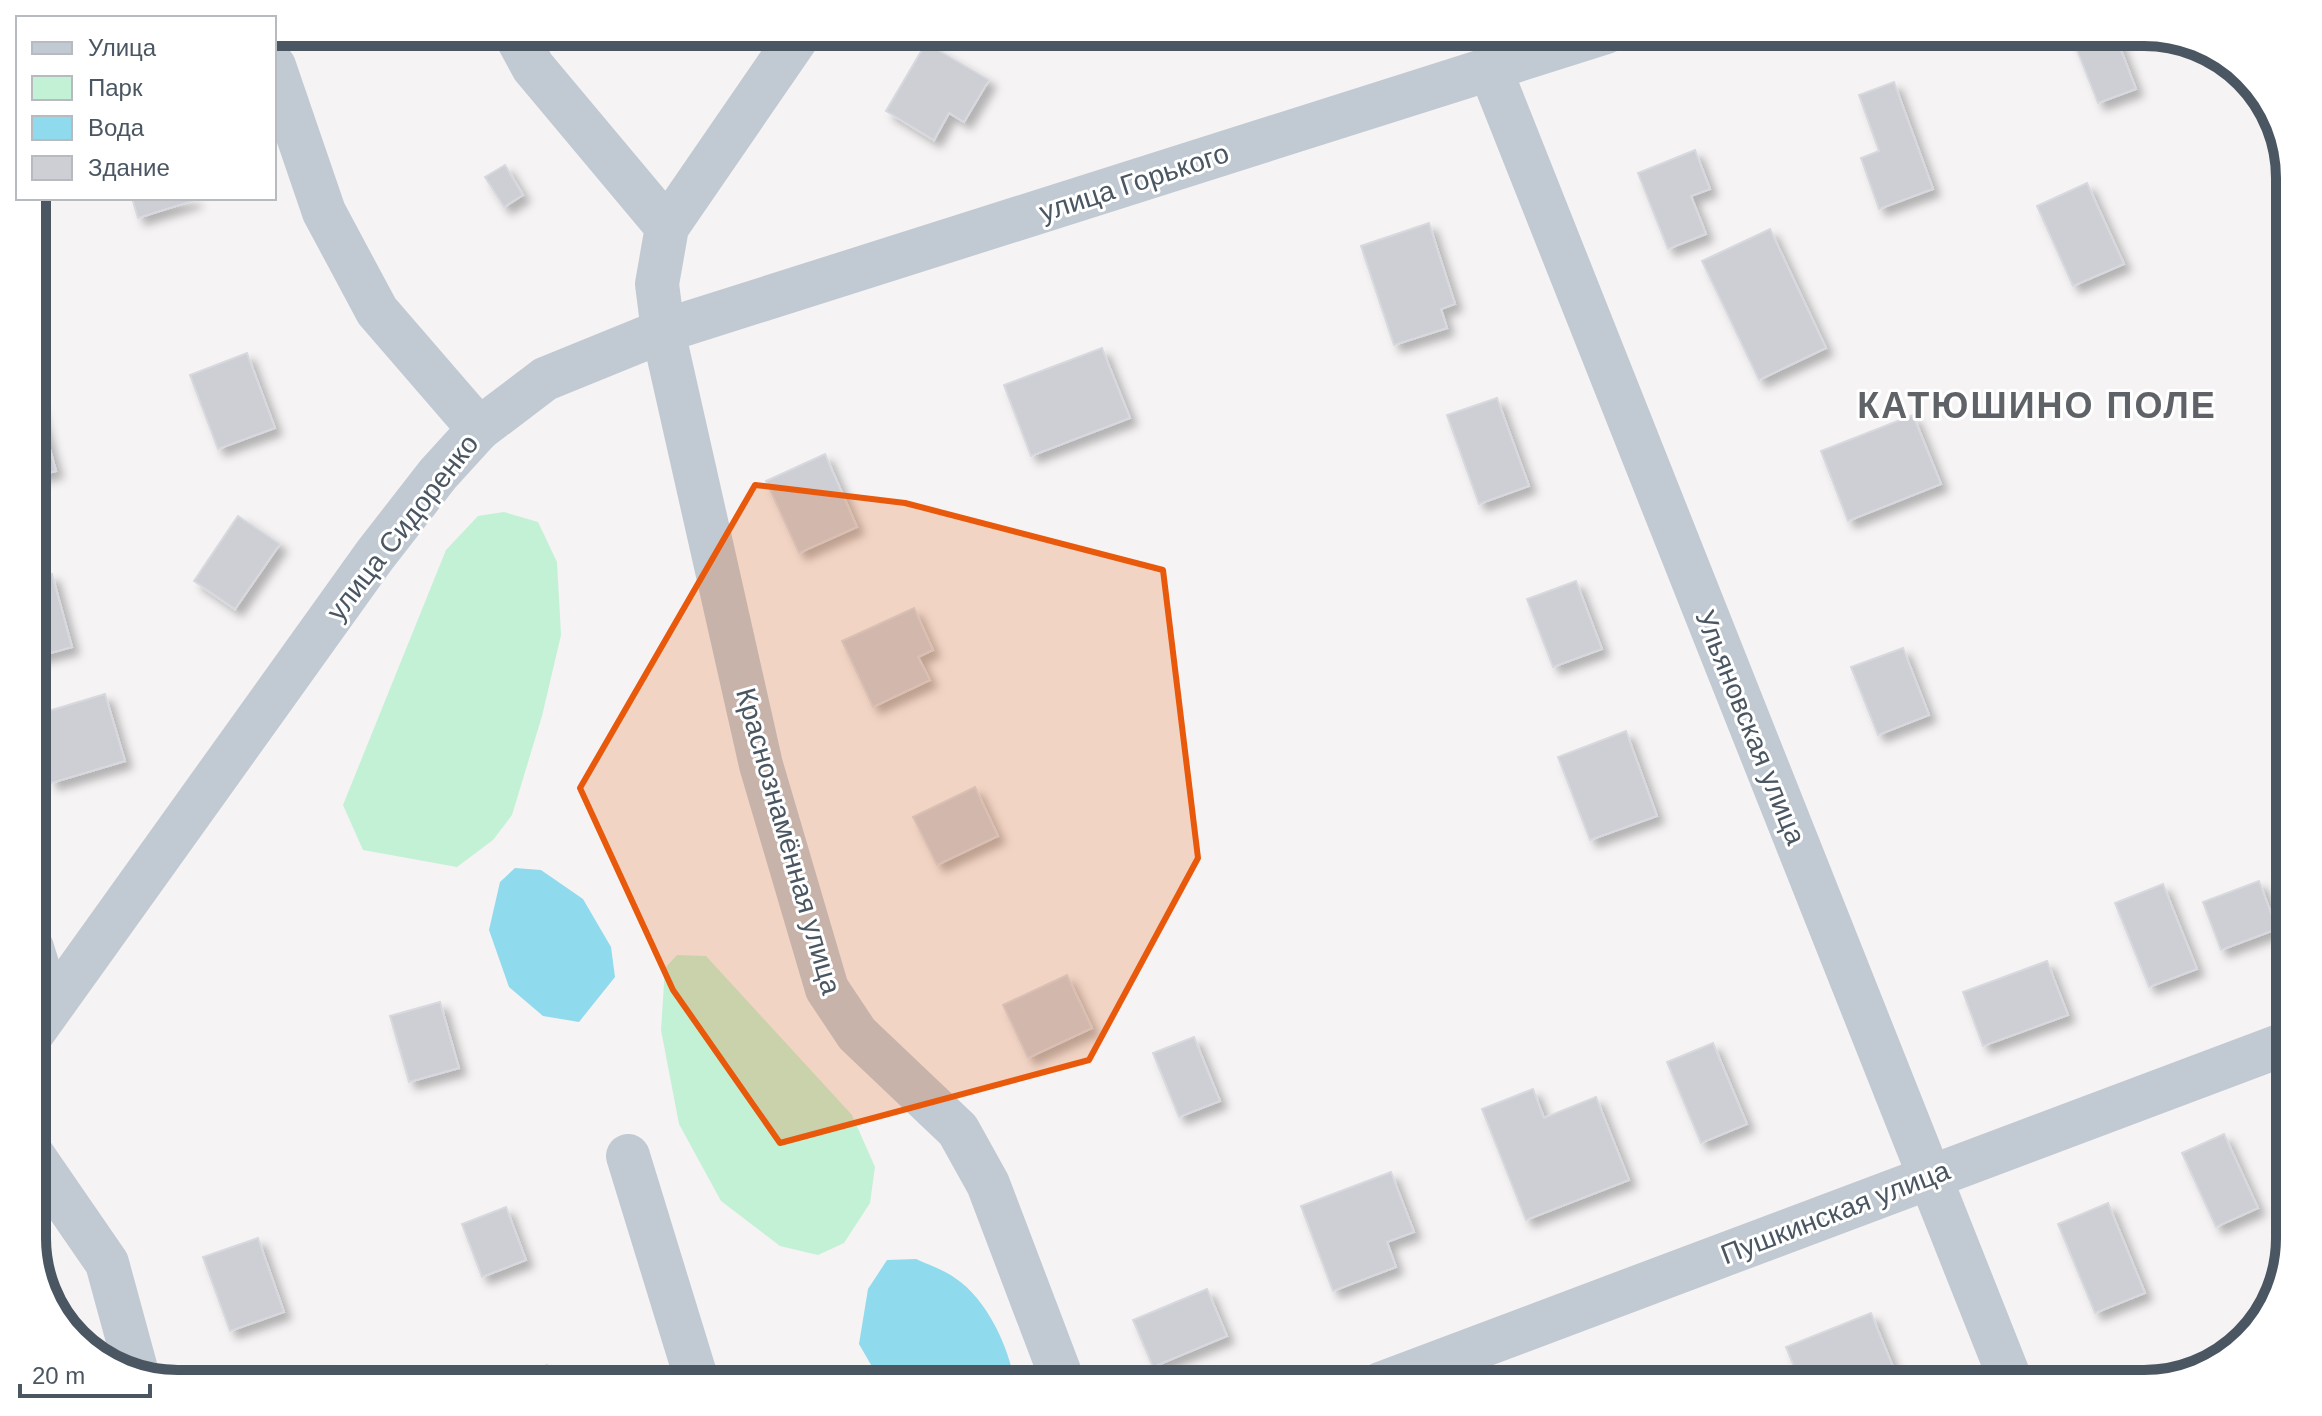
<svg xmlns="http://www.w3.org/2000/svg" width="2322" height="1416" font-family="Arial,sans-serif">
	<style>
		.green { fill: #c3f1d5 }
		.water { fill: #90daee }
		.building { fill: #cdcfd5; stroke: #d7d9de; stroke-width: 2; filter: url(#shadow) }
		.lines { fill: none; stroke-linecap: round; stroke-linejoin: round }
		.minor { stroke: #c1cad2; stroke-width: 44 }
		.tertiary { stroke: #c1cad2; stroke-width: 44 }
		.marked { fill: #e8590c; fill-opacity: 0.2; stroke: #e8590c; stroke-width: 6; stroke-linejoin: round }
		.labels { text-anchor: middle; stroke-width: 6; stroke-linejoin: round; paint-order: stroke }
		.street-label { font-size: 28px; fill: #4a5661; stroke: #fff }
		.district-label { font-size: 36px; font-weight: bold; letter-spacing: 2px; fill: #5f6368; stroke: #fff }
		.rim { fill: none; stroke: #4a5661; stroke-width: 10 }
	</style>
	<defs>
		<filter id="shadow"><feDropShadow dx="7" dy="7" stdDeviation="4" flood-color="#0004"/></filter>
	</defs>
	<rect width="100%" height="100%" fill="#f5f3f3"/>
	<!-- green -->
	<path class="green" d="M 504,512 L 538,522 L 557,562 L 561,635 L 542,716 L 512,815 L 493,840 L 457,867 L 363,850 L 343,805 L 446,550 L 478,516 Z
		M 677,955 L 706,956 L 852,1115 L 875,1167 L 870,1203 L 844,1243 L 818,1255 L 780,1246 L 721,1201 L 679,1124 L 661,1030 L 665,968 Z"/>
	<!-- water -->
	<path class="water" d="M 515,868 L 541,870 L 583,899 L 611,947 L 615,977 L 579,1022 L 543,1016 L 509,987 L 489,930 L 500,882 Z
		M 916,1259 C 929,1265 944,1270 955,1278 C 987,1299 1009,1347 1015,1384 L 882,1384 L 859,1344 L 868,1289 L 887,1260 Z"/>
	<!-- building -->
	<path class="building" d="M 2070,32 L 2114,32 L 2136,89 L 2098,103 Z
		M 926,43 L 989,80 L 964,122 L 949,113 L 934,140 L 886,111 Z
		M 1894,82 L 1933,189 L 1879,209 L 1861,158 L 1879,151 L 1859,95 Z
		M 1695,150 L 1710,189 L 1691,196 L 1706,234 L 1668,249 L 1638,173 Z
		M 505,165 L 523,195 L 504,207 L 485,177 Z
		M 2087,183 L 2124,264 L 2073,286 L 2037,206 Z
		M 132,198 L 194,198 L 195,200 L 138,218 Z
		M 1429,223 L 1455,304 L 1441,309 L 1447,328 L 1394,345 L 1361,246 Z
		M 1770,229 L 1826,348 L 1759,380 L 1702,261 Z
		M 1102,348 L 1130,418 L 1031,456 L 1004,385 Z
		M 247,353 L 275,428 L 218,449 L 190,375 Z
		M 1497,398 L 1529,486 L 1479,504 L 1447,415 Z
		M 37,403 L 56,471 L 32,477 L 32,404 Z
		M 1913,415 L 1941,484 L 1848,521 L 1821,451 Z
		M 825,454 L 857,527 L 799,553 L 766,481 Z
		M 238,516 L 280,544 L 235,609 L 194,581 Z
		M 52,574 L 72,647 L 32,658 L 32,579 Z
		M 1576,581 L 1602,649 L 1553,667 L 1527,599 Z
		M 914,608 L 933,650 L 918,657 L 930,680 L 873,707 L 842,641 Z
		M 1903,648 L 1929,715 L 1878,735 L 1851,667 Z
		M 105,694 L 125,761 L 51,783 L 32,716 Z
		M 1626,731 L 1657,816 L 1590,840 L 1558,757 Z
		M 975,787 L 998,836 L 937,865 L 913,817 Z
		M 2259,881 L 2277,929 L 2221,950 L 2203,902 Z
		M 2163,884 L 2197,969 L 2149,987 L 2115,903 Z
		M 2047,961 L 2068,1015 L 1983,1046 L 1963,992 Z
		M 1067,975 L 1092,1028 L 1028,1058 L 1003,1005 Z
		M 440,1002 L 459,1068 L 409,1082 L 390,1016 Z
		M 1194,1037 L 1220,1101 L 1179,1117 L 1153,1053 Z
		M 1713,1043 L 1747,1124 L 1701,1143 L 1667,1062 Z
		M 1533,1089 L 1544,1118 L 1596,1097 L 1629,1180 L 1526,1220 L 1482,1109 Z
		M 2224,1134 L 2258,1208 L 2216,1227 L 2182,1153 Z
		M 1391,1172 L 1414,1232 L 1387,1242 L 1396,1267 L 1333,1291 L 1301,1206 Z
		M 2108,1203 L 2145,1293 L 2095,1313 L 2058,1224 Z
		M 506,1207 L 526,1260 L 482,1277 L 462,1224 Z
		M 258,1238 L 284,1312 L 230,1331 L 203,1257 Z
		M 1207,1289 L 1227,1336 L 1153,1367 L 1133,1320 Z
		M 1871,1313 L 1900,1384 L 1801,1384 L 1786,1347 Z
		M 547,1365 L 554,1384 L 494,1384 Z
		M 324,1366 L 330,1384 L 270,1384 Z"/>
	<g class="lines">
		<!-- minor -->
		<path class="minor" d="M 514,32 L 533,67 L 667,227
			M 801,32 L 667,227 L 657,284 L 663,331 L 761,765 L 827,989 L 857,1034 L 958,1130 L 988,1184 L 1064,1384
			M 274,66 L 324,212 L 377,311 L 479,429
			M 1490,69 L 2012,1384
			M 32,948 L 50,1007
			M 32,1154 L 107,1263 L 137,1373
			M 628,1156 L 698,1384
			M 1380,1384 L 2290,1042"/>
		<!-- tertiary -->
		<path class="tertiary" d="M 32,1034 L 375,555 L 438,474 L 479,429 L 545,379 L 663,331 L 1606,32"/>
	</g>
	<!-- marked area -->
	<path class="marked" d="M 755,485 L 905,503 L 1163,570 L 1198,858 L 1089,1060 L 780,1143 L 673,990 L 580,788 Z"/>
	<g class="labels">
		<!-- street labels -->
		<g class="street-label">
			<text transform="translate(1134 182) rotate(-18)" y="10">улица Горького</text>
			<text transform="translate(402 527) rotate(-52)" y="10">улица Сидоренко</text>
			<text transform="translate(1751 727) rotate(68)" y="10">Ульяновская улица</text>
			<text transform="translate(789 841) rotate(74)" y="10">Краснознамённая улица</text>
			<text transform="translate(1835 1212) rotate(-21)" y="10">Пушкинская улица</text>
		</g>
		<!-- district labels -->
		<g class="district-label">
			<text x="2037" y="418">КАТЮШИНО ПОЛЕ</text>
		</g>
	</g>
	<!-- crop -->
	<path d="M0 0H2322V1416H0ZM178 46H2144A132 132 0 0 1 2276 178V1238A132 132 0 0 1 2144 1370H178A132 132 0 0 1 46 1238V178A132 132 0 0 1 178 46Z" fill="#fff" fill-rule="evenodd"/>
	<path class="rim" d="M178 46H2144A132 132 0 0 1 2276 178V1238A132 132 0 0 1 2144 1370H178A132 132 0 0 1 46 1238V178A132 132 0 0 1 178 46Z"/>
	<!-- legend -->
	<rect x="16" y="16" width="260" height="184" fill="#ffffff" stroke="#b7bbc0" stroke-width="2"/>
	<rect x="32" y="42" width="40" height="12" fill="#c1cad2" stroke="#b7bbc0" stroke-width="2"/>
	<text x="88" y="56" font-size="24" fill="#4a5661">Улица</text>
	<rect x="32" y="76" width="40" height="24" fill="#c3f1d5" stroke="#b7bbc0" stroke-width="2"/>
	<text x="88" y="96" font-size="24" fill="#4a5661">Парк</text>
	<rect x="32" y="116" width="40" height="24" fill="#90daee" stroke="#b7bbc0" stroke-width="2"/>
	<text x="88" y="136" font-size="24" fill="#4a5661">Вода</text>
	<rect x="32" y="156" width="40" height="24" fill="#cdcfd5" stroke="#b7bbc0" stroke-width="2"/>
	<text x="88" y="176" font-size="24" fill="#4a5661">Здание</text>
	<!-- scale -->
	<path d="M20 1384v12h130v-12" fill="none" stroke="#4a5661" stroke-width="4"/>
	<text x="32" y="1384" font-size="24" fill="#4a5661" stroke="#ffffff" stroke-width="6" paint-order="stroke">20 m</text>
</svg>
